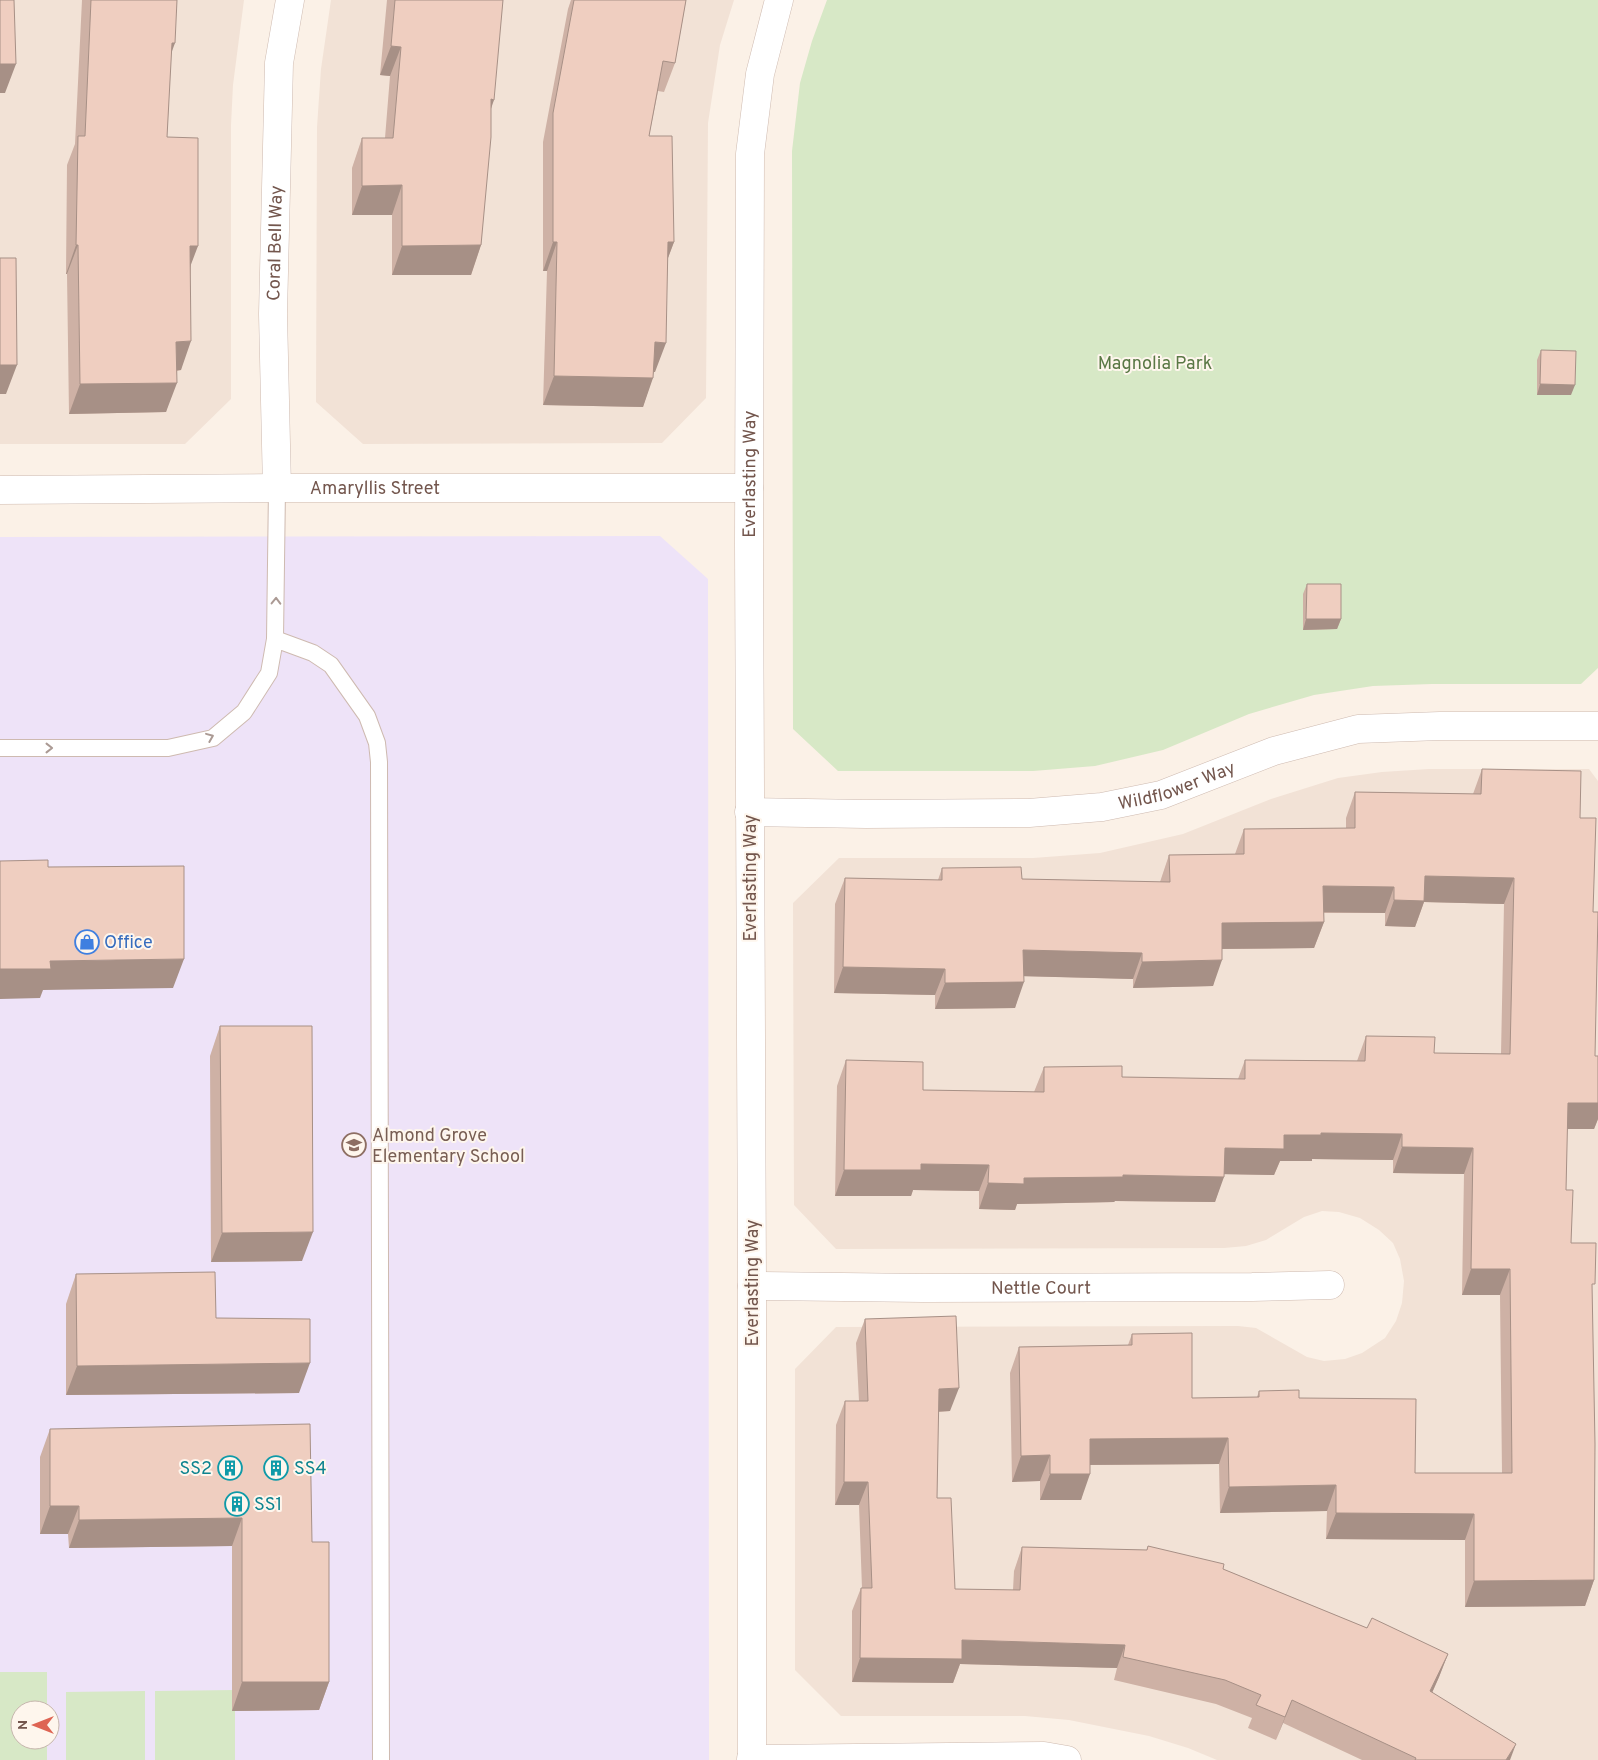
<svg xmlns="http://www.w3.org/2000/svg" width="1598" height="1760" font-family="Overpass,sans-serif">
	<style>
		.residential { fill: #f2e2d6 }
		.education { fill: #eee3f8; fill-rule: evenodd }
		.green { fill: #d7e8c6 }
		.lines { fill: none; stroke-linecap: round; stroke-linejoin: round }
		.service-casing { stroke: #cebab0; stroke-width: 18 }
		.minor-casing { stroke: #cebab0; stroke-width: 29 }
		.service { stroke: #fff; stroke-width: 16 }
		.minor { stroke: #fff; stroke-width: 28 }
		.wall { fill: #ceb1a5 }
		.shaded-wall { fill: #a79086 }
		.building { fill: #efcec0; stroke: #a79086 }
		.oneway { stroke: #ab9a94 }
		.labels { text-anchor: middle; stroke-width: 4; stroke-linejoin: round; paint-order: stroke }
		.street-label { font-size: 18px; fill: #73564d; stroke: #fef6ed }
		.park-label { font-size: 18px; fill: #5a7845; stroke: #fef6ed }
		.shop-label { font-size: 18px; fill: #366cbe; stroke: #fef6ed; text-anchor: start }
		.education-label { font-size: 18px; fill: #785e54; stroke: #fef6ed; text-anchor: start }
		.culture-label { font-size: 18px; fill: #0d838f; stroke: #fef6ed; text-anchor: start }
	</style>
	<rect width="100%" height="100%" fill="#fbf1e7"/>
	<!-- residential -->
	<path class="residential" d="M 0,0 L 244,0 L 233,85 L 231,125 L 231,399 L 185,444 L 0,444 Z
		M 331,0 L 734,0 L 720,45 L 708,123 L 706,398 L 662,443 L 363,444 L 316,402 L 317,127 L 321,69 Z
		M 1429,769 L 1589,769 L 1598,781 L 1598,1760 L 1217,1760 L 1188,1748 L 1149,1736 L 1069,1720 L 1025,1716 L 841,1716 L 795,1670 L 795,1369 L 836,1327 L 1238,1326 L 1256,1328 L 1307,1357 L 1324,1361 L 1345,1359 L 1362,1353 L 1385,1338 L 1396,1321 L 1402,1303 L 1404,1281 L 1400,1259 L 1393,1243 L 1379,1230 L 1360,1218 L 1339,1212 L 1322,1211 L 1304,1217 L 1266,1240 L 1246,1246 L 1224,1248 L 836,1249 L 794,1205 L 793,903 L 839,858 L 1033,858 L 1100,853 L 1183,834 L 1271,799 L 1338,778 L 1382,772 Z"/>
	<!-- education -->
	<path class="education" d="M 660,536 L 708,579 L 709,1760 L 0,1760 L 0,537 ZM 20,1710 L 50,1710 L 50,1740 L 20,1740 Z"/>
	<!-- green -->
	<path class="green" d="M 827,0 L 1598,0 L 1598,668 L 1581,684 L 1432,684 L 1373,686 L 1314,695 L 1249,714 L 1163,750 L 1095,766 L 1033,771 L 838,771 L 793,729 L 792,151 L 800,83 L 812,41 Z
		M 0,1672 L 47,1672 L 47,1710 L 20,1710 L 20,1740 L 47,1740 L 47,1760 L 0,1760 Z
		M 235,1690 L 235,1760 L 155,1760 L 155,1691 Z
		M 145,1691 L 145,1760 L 66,1760 L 66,1692 Z"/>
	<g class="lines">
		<!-- service casing -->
		<g class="service-casing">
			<path id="service" d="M 275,639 L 313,653 L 331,665 L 367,716 L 377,743 L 379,762 L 381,1760
				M 0,748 L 168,748 L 213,738 L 244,712 L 269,673 L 275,639 L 277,488"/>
		</g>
		<!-- minor casing -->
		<g class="minor-casing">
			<g id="minor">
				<path id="s1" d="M 277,488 L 273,314 L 279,63 L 290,0"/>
				<path id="s2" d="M 0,490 L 277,488 L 749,488"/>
				<path id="s3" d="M 749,812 L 866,814 L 1029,813 L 1102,807 L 1161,795 L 1274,751 L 1358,729 L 1440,726 L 1598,726"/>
				<path id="s4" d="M 752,1286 L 923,1288 L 1252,1287 L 1330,1285"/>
				<path d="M 751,1759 L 1044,1756 L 1067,1760"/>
				<path id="s5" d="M 752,1760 L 752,1286 L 749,544 L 750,154 L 760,74 L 779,0"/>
			</g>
		</g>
		<!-- service -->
		<use href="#service" class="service"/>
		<!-- minor -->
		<use href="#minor" class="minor"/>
	</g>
	<!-- wall -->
	<path class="wall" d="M 82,0 L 177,0 L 171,54 L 167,137 L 191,266 L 181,370 L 177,371 L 166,412 L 69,414 L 67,274 L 66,274 L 67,165 L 75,144 Z
		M 387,0 L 503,0 L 491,109 L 481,245 L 471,275 L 392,275 L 392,215 L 352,215 L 352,168 L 362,138 L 385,138 L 390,76 L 380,75 Z
		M 571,0 L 686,0 L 675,63 L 664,92 L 658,91 L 649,136 L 674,242 L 668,258 L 655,372 L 654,372 L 643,407 L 543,405 L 547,271 L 543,271 L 543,142 L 568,9 Z
		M 1541,350 L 1571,395 L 1537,395 L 1537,360 Z
		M 1307,584 L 1341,619 L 1337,629 L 1303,630 L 1303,594 Z
		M 1482,769 L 1580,818 L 1593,912 L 1595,1056 L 1598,1056 L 1598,1119 L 1594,1129 L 1567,1129 L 1566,1190 L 1571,1243 L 1592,1291 L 1594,1580 L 1585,1606 L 1465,1607 L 1465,1540 L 1326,1539 L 1327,1511 L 1220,1513 L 1219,1464 L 1090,1465 L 1081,1500 L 1040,1500 L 1040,1481 L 1012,1482 L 1010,1373 L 1019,1347 L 1128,1345 L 1132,1334 L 1192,1398 L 1257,1397 L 1259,1391 L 1299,1398 L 1415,1473 L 1502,1473 L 1500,1295 L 1462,1295 L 1464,1174 L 1393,1173 L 1393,1160 L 1312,1159 L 1312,1161 L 1280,1161 L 1274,1175 L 1224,1174 L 1215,1202 L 1115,1201 L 1114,1202 L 1017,1204 L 1015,1210 L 979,1209 L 979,1191 L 913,1190 L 911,1196 L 835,1196 L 837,1086 L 846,1060 L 923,1090 L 1034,1092 L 1044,1067 L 1122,1077 L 1238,1079 L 1245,1060 L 1357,1061 L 1366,1036 L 1434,1053 L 1501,1054 L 1504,904 L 1424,902 L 1415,927 L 1385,926 L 1385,913 L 1324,913 L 1324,922 L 1314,948 L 1222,949 L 1213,986 L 1133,988 L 1133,979 L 1024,976 L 1015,1008 L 935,1009 L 935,995 L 834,993 L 835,904 L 845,878 L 938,880 L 942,868 L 1022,879 L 1160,882 L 1169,855 L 1235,854 L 1244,829 L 1346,828 L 1346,818 L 1355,792 L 1473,794 Z
		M 220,1026 L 302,1261 L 211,1262 L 210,1056 Z
		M 76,1274 L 216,1318 L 299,1393 L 66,1395 L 66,1304 Z
		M 865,1319 L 950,1411 L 938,1412 L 937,1498 L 955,1589 L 1013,1590 L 1014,1571 L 1022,1547 L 1147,1550 L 1148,1546 L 1223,1569 L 1367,1628 L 1448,1654 L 1439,1677 L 1432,1693 L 1510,1760 L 1362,1760 L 1283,1723 L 1276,1740 L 1248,1728 L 1252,1718 L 1216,1704 L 1114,1680 L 1117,1668 L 960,1664 L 953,1683 L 852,1682 L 852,1611 L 861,1588 L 862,1588 L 859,1505 L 835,1505 L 836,1425 L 845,1401 L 859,1401 L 856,1343 Z
		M 50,1429 L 312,1542 L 329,1682 L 319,1710 L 232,1711 L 232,1546 L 69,1548 L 68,1534 L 40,1534 L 40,1457 Z"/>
	<!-- shaded-wall -->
	<path class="shaded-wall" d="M 172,43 L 175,43 L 164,73 Z
		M 391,46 L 401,47 L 390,76 L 380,75 Z
		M 0,64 L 16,64 L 5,93 L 0,93 Z
		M 491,99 L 494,100 L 484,129 Z
		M 402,185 L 392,215 L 352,215 L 362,186 Z
		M 553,242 L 557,242 L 547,271 L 543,271 Z
		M 668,242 L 674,242 L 663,271 Z
		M 76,245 L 78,245 L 67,274 L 66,274 Z
		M 481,245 L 471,275 L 392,275 L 402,246 Z
		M 190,246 L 198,246 L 187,275 Z
		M 191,341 L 181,370 L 166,371 L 176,342 Z
		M 655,342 L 666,343 L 655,372 L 644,372 Z
		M 0,365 L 17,365 L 6,394 L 0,394 Z
		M 554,376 L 653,378 L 643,407 L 543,405 Z
		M 177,383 L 166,412 L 69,414 L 80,384 Z
		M 1540,384 L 1575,385 L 1571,395 L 1537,395 Z
		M 1306,619 L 1341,619 L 1337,629 L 1303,630 Z
		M 1425,876 L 1514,878 L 1504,904 L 1424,902 L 1415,927 L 1385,926 L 1394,900 Z
		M 1323,886 L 1394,887 L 1385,913 L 1314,912 Z
		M 1324,922 L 1314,948 L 1212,949 L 1222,923 Z
		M 1023,950 L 1142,953 L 1133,979 L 1014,976 Z
		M 184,959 L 173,988 L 43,990 L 40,998 L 0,999 L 0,969 L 50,961 Z
		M 1222,960 L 1213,986 L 1133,988 L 1142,962 Z
		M 843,967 L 945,969 L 935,995 L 834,993 Z
		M 1024,982 L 1015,1008 L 935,1009 L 945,983 Z
		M 1568,1103 L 1598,1103 L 1598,1119 L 1594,1129 L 1559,1129 Z
		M 1321,1133 L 1402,1134 L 1393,1160 L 1312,1159 L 1312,1161 L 1280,1161 L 1274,1175 L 1215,1174 L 1225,1148 L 1284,1135 Z
		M 1402,1147 L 1473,1148 L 1464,1174 L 1393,1173 Z
		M 921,1164 L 989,1165 L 979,1191 L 913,1190 L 911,1196 L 835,1196 L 844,1170 Z
		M 1123,1175 L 1224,1177 L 1215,1202 L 1115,1201 L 1114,1202 L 1017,1204 L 1015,1210 L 979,1209 L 988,1183 L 1024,1178 Z
		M 313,1232 L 302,1261 L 211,1262 L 222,1233 Z
		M 1471,1269 L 1510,1269 L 1500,1295 L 1462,1295 Z
		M 310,1363 L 299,1393 L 66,1395 L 77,1366 Z
		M 959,1388 L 950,1411 L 930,1412 L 939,1389 Z
		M 1228,1438 L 1219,1464 L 1080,1465 L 1090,1439 Z
		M 1050,1455 L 1040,1481 L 1012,1482 L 1021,1456 Z
		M 1050,1474 L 1090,1474 L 1081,1500 L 1040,1500 Z
		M 844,1482 L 868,1482 L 859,1505 L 835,1505 Z
		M 1336,1485 L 1327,1511 L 1220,1513 L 1229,1487 Z
		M 50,1506 L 79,1506 L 68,1534 L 40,1534 Z
		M 1336,1513 L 1474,1514 L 1465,1540 L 1326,1539 Z
		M 242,1518 L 232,1546 L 69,1548 L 79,1520 Z
		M 1594,1580 L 1585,1606 L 1465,1607 L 1474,1581 Z
		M 962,1640 L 1125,1645 L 1117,1668 L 960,1664 L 953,1683 L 852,1682 L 860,1658 Z
		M 1448,1654 L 1439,1677 L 1422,1715 L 1430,1691 Z
		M 242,1682 L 329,1682 L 319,1710 L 232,1711 Z
		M 1292,1700 L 1283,1723 L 1276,1740 L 1285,1717 Z
		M 1516,1744 L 1510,1760 L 1506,1760 Z"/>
	<!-- building -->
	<path class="building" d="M 0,0 L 14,0 L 16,64 L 0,64 Z
		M 91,0 L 177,0 L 175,43 L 172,43 L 167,137 L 198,138 L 198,246 L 190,246 L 191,341 L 176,342 L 177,383 L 80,384 L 78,245 L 76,245 L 78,136 L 85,136 Z
		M 395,0 L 503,0 L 494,100 L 491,99 L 491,137 L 481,245 L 402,246 L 402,185 L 362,186 L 362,138 L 393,138 L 401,47 L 391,46 Z
		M 574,0 L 686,0 L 675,63 L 663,61 L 649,136 L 672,136 L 674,242 L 668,242 L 666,343 L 655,342 L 653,378 L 554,376 L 557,242 L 553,242 L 553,113 Z
		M 0,258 L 16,258 L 17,365 L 0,365 Z
		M 1541,350 L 1576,351 L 1575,385 L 1540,384 Z
		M 1307,584 L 1341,584 L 1341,619 L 1306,619 Z
		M 1482,769 L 1581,771 L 1580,818 L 1596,818 L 1593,912 L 1598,912 L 1595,1056 L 1598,1056 L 1598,1103 L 1568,1103 L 1566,1190 L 1573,1190 L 1571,1243 L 1596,1243 L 1595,1284 L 1592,1284 L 1595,1444 L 1594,1580 L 1474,1581 L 1474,1514 L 1336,1513 L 1336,1485 L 1229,1487 L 1228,1438 L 1090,1439 L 1090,1474 L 1050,1474 L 1050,1455 L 1021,1456 L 1019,1347 L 1132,1345 L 1132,1334 L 1192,1333 L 1192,1398 L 1259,1397 L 1259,1391 L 1299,1390 L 1299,1398 L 1416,1399 L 1415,1473 L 1512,1473 L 1510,1269 L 1471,1269 L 1473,1148 L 1402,1147 L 1402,1134 L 1321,1133 L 1321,1135 L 1284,1135 L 1284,1149 L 1225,1148 L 1224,1177 L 1123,1175 L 1123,1177 L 1024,1178 L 1024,1184 L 988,1183 L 989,1165 L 921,1164 L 921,1170 L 844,1170 L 846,1060 L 923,1062 L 923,1090 L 1044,1092 L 1044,1067 L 1122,1066 L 1122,1077 L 1245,1079 L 1245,1060 L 1365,1061 L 1366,1036 L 1435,1037 L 1434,1053 L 1510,1054 L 1514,878 L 1425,876 L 1424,901 L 1394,900 L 1394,887 L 1323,886 L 1324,922 L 1222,923 L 1222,960 L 1142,962 L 1142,953 L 1023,950 L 1024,982 L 945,983 L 945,969 L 843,967 L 845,878 L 942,880 L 942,868 L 1021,867 L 1022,879 L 1170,882 L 1169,855 L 1244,854 L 1244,829 L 1355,828 L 1355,792 L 1481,794 Z
		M 48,860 L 48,867 L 184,866 L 184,959 L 50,961 L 51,969 L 0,969 L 0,861 Z
		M 220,1026 L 312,1026 L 313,1232 L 222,1233 Z
		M 215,1272 L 216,1318 L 310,1319 L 310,1363 L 77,1366 L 76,1274 Z
		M 956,1316 L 959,1388 L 939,1389 L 937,1498 L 951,1498 L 955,1589 L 1020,1590 L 1022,1547 L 1147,1550 L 1148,1546 L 1224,1564 L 1223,1569 L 1367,1628 L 1372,1618 L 1448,1654 L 1430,1691 L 1516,1744 L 1506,1760 L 1415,1760 L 1416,1758 L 1292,1700 L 1285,1717 L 1256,1705 L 1261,1695 L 1225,1680 L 1123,1657 L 1125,1645 L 962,1640 L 962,1659 L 860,1658 L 861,1588 L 872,1588 L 868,1482 L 844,1482 L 845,1401 L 868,1401 L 865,1319 Z
		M 310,1424 L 312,1542 L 329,1542 L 329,1682 L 242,1682 L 242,1518 L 79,1520 L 79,1506 L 50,1506 L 50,1429 Z"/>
	<!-- one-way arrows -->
	<defs><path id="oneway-chevron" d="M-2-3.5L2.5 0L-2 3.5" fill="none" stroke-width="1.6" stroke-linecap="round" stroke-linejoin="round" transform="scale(1.25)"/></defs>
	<g class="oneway">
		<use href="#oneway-chevron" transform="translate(276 601) rotate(-89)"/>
		<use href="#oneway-chevron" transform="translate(210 737) rotate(-22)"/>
		<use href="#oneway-chevron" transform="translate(49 748)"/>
	</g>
	<!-- icons -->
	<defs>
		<g id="shop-ring" transform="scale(1.25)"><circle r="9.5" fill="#fef6ed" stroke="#3f7fe0" stroke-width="1.5"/><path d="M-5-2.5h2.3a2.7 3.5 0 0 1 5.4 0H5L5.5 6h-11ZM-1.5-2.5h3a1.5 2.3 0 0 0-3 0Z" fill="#3f7fe0"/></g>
		<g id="school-ring" transform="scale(1.25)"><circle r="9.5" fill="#fef6ed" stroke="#8d6e63" stroke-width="1.5"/><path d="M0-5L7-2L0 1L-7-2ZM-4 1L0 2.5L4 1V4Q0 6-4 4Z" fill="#8d6e63"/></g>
		<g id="building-ring" transform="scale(1.25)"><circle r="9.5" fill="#fef6ed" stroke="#0f9aa8" stroke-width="1.5"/><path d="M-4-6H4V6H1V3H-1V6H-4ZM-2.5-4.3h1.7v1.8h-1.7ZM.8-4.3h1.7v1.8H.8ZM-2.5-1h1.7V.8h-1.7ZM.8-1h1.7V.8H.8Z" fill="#0f9aa8"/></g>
	</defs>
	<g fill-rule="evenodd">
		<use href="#shop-ring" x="87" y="942"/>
		<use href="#school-ring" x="354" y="1145"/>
		<use href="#building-ring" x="230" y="1468"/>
		<use href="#building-ring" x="276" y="1468"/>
		<use href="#building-ring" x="237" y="1504"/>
	</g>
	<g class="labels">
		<!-- street labels -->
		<g class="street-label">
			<text dy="6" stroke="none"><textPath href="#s1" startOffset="245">Coral Bell Way</textPath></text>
			<text dy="6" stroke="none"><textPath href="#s5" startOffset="1286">Everlasting Way</textPath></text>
			<text dy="6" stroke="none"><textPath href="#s2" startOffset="375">Amaryllis Street</textPath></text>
			<text dy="6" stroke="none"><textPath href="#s3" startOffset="431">Wildflower Way</textPath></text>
			<text transform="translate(750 878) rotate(-90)" y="6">Everlasting Way</text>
			<text transform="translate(752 1283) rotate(-90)" y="6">Everlasting Way</text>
			<text dy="6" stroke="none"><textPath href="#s4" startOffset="289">Nettle Court</textPath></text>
		</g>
		<!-- park labels -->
		<g class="park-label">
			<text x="1155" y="369">Magnolia Park</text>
		</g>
		<!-- shop labels -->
		<g class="shop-label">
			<text x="104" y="948">Office</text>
		</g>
		<!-- education labels -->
		<g class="education-label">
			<text x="372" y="1141">Almond Grove<tspan x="372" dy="21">Elementary School</tspan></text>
		</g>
		<!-- culture labels -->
		<g class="culture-label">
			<text x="212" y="1474" text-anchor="end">SS2</text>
			<text x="294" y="1474">SS4</text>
			<text x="254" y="1510">SS1</text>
		</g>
	</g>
	<!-- north arrow -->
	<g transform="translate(35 1725) rotate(270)"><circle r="24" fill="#fef6ed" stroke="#c6b6ad"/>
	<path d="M0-4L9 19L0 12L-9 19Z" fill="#de6453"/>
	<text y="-8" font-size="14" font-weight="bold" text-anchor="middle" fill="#73564d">N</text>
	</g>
</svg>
